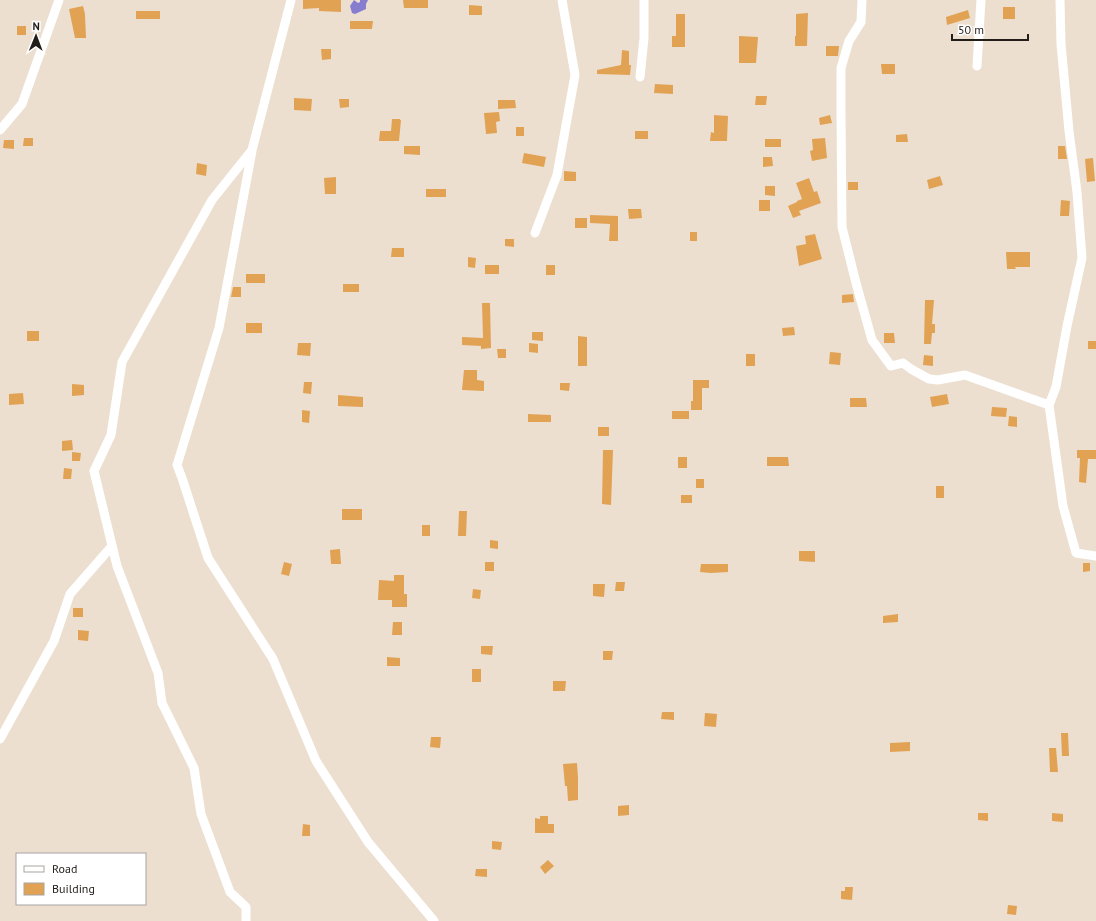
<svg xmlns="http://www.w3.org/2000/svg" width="1096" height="921" font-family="'PT Sans',sans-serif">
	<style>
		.water { fill: #867dcf }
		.building { fill: #e1a254 }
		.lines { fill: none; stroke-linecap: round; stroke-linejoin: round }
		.minor { stroke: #fff; stroke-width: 9 }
	</style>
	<rect width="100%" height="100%" fill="#ecdfd0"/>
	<!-- water -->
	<path class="water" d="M 354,0 L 358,3 L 360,2 L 360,0 L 368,0 L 366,4 L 366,9 L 355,14 L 352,13 L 350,6 Z"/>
	<!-- building -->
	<path class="building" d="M 303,0 L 341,0 L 341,12 L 319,11 L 319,8 L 303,9 Z
		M 403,0 L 428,0 L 428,8 L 404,8 Z
		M 469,5 L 482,6 L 482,15 L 469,15 Z
		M 83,6 L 85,14 L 86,38 L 75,38 L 69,9 Z
		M 1003,7 L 1015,7 L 1015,19 L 1003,19 Z
		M 968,10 L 970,18 L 947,25 L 946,17 Z
		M 136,11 L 160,11 L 160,19 L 136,19 Z
		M 808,13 L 807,46 L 795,46 L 795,36 L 796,36 L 796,14 Z
		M 676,14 L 685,14 L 685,47 L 672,47 L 672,36 L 676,36 Z
		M 350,21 L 373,21 L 372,29 L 350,29 Z
		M 17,26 L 26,26 L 26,35 L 17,35 Z
		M 739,36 L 758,37 L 756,63 L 739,63 Z
		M 826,46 L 839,46 L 838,56 L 826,56 Z
		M 321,49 L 331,49 L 331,59 L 322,60 Z
		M 622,50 L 629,51 L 629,65 L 631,65 L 630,75 L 597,74 L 597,70 L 621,65 Z
		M 881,64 L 895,64 L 895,74 L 882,74 Z
		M 655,84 L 673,85 L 673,94 L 654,93 Z
		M 756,96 L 767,96 L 766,105 L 755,105 Z
		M 294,98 L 312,99 L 311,111 L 294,110 Z
		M 339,99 L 349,99 L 349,107 L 340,108 Z
		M 498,100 L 515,100 L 516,108 L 498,109 Z
		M 499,112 L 500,121 L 496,122 L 497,133 L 486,134 L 484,113 Z
		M 714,115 L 728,116 L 727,141 L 710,141 L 711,132 L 714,133 Z
		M 830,115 L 832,123 L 820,125 L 819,118 Z
		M 392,119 L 400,119 L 400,120 L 401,120 L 399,141 L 379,141 L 380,131 L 391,131 Z
		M 516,127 L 524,127 L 524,136 L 516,136 Z
		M 635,131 L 648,131 L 648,139 L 635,139 Z
		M 907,134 L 908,142 L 896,142 L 896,135 Z
		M 24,138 L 33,138 L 33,146 L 23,146 Z
		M 825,138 L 827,158 L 812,161 L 810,151 L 813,150 L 812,139 Z
		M 765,139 L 781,139 L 781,147 L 765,147 Z
		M 4,140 L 14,140 L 14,149 L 3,148 Z
		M 404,146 L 420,146 L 420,155 L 404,154 Z
		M 1058,146 L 1065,146 L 1067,159 L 1058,159 Z
		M 524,153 L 546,157 L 544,167 L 522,163 Z
		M 763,157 L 772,157 L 773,166 L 763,167 Z
		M 1093,158 L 1095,181 L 1087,182 L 1085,159 Z
		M 197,163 L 207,165 L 206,176 L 196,174 Z
		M 564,171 L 576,172 L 576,181 L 564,181 Z
		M 940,176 L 943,185 L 929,189 L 927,180 Z
		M 336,177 L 336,194 L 325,194 L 324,178 Z
		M 809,178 L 814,192 L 817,191 L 821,203 L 799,211 L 801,215 L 793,218 L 788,206 L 797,202 L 797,201 L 802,199 L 796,183 Z
		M 848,182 L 858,182 L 858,190 L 848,190 Z
		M 765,186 L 775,186 L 775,196 L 765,195 Z
		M 426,189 L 446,189 L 446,197 L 426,197 Z
		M 759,200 L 770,200 L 770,211 L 759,211 Z
		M 1061,200 L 1070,201 L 1069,216 L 1060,216 Z
		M 628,209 L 641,209 L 642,218 L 629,219 Z
		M 590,215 L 618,216 L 618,241 L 609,241 L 610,224 L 590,223 Z
		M 575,218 L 587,218 L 587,228 L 575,228 Z
		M 690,232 L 697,232 L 697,241 L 690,241 Z
		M 815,234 L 822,259 L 799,266 L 796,246 L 806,244 L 805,236 Z
		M 505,239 L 514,239 L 514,247 L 505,246 Z
		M 392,248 L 404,248 L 404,257 L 391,257 Z
		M 1006,252 L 1030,252 L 1030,267 L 1015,267 L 1016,269 L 1007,269 Z
		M 468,257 L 476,258 L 475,268 L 468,267 Z
		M 485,265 L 499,265 L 499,274 L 485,274 Z
		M 546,265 L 555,265 L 555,275 L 546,275 Z
		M 246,274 L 265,274 L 265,283 L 246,283 Z
		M 343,284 L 359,284 L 359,292 L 343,292 Z
		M 233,287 L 241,287 L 241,297 L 231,297 Z
		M 853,294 L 854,302 L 842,303 L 842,295 Z
		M 925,300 L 934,300 L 932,324 L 935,324 L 935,333 L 932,333 L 931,344 L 924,344 Z
		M 482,303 L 490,303 L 491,348 L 481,349 L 481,346 L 462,345 L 462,337 L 483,338 Z
		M 246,323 L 262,323 L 262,333 L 246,333 Z
		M 794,327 L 795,335 L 783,336 L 782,328 Z
		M 27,331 L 39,331 L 39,341 L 27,341 Z
		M 532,332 L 543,332 L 543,341 L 532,340 Z
		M 884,333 L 894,333 L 895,343 L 884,343 Z
		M 578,336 L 587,337 L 587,366 L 578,366 Z
		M 1088,341 L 1096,341 L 1096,349 L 1088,349 Z
		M 298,343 L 311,343 L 310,356 L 297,355 Z
		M 529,343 L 538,344 L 538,353 L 529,352 Z
		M 497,349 L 506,349 L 506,358 L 498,358 Z
		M 830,352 L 841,353 L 840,365 L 829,364 Z
		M 746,354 L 755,354 L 755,366 L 746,366 Z
		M 924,355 L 933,356 L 933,366 L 923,365 Z
		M 464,370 L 477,370 L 477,380 L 484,381 L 484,391 L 462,390 Z
		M 693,380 L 709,380 L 709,388 L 702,388 L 702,410 L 691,410 L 691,401 L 693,401 Z
		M 304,382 L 312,382 L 311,394 L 303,393 Z
		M 560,383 L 570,383 L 569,391 L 560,390 Z
		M 72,384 L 84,385 L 84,395 L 72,396 Z
		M 23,393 L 24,404 L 9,405 L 9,394 Z
		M 947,394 L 949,404 L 932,407 L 930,397 Z
		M 338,395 L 363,397 L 363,407 L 338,406 Z
		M 850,398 L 866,398 L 867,407 L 850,407 Z
		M 992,407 L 1007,408 L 1006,417 L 991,416 Z
		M 302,410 L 310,411 L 309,423 L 302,422 Z
		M 672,411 L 689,411 L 689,419 L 672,419 Z
		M 528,414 L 551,415 L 551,422 L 528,422 Z
		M 1009,416 L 1017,417 L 1017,427 L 1008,426 Z
		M 598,427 L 609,427 L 609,436 L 598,436 Z
		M 72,440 L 73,450 L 62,451 L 62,441 Z
		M 603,450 L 613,450 L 611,505 L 602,504 Z
		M 1077,450 L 1096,450 L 1096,459 L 1088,459 L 1086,483 L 1079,482 L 1080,458 L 1077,458 Z
		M 72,452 L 81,453 L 80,461 L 72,461 Z
		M 678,457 L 687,457 L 687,468 L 678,468 Z
		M 767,457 L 788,457 L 789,466 L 767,466 Z
		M 64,468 L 72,469 L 71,479 L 63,479 Z
		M 696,479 L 704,479 L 704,488 L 696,488 Z
		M 936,486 L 944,486 L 944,498 L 936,498 Z
		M 681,495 L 692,495 L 692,503 L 681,503 Z
		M 342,509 L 362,509 L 362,520 L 342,520 Z
		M 459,511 L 467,511 L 466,536 L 458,536 Z
		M 422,525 L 430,525 L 430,536 L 422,536 Z
		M 490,540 L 498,541 L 498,549 L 490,548 Z
		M 340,549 L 341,564 L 331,564 L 330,550 Z
		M 799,551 L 815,551 L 815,562 L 799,561 Z
		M 284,562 L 292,564 L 289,576 L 281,574 Z
		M 485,562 L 494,562 L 494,571 L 485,571 Z
		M 1083,563 L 1090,563 L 1090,571 L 1083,572 Z
		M 701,564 L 728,564 L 728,572 L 711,573 L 700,572 Z
		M 394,575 L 404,575 L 404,594 L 407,594 L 407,607 L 392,607 L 392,600 L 378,600 L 379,580 L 394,581 Z
		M 616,582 L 625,582 L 624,591 L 615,591 Z
		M 593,584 L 605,584 L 604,597 L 593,596 Z
		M 473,589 L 481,590 L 480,599 L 472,598 Z
		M 73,608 L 83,608 L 83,617 L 73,617 Z
		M 898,614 L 898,622 L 883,623 L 883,616 Z
		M 393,622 L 402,622 L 402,635 L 392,635 Z
		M 78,630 L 89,631 L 88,641 L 78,640 Z
		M 481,646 L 493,646 L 492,655 L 481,654 Z
		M 603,651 L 613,651 L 612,660 L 603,660 Z
		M 387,657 L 400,658 L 400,666 L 387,666 Z
		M 472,669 L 481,669 L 481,682 L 472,682 Z
		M 553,681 L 566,681 L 565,691 L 553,691 Z
		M 662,712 L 674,712 L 674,720 L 661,719 Z
		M 705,713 L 717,714 L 716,727 L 704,726 Z
		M 1061,733 L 1068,733 L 1069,756 L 1062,756 Z
		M 431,737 L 441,737 L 440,748 L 430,747 Z
		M 910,742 L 910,751 L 890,752 L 890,743 Z
		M 1049,748 L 1056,748 L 1058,772 L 1050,772 Z
		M 577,763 L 578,778 L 578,800 L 568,801 L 567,786 L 565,786 L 563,764 Z
		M 629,805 L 629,815 L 618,816 L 618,806 Z
		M 978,813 L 988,813 L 988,821 L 978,820 Z
		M 1052,813 L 1063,814 L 1063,822 L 1052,821 Z
		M 540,816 L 548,816 L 548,824 L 554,824 L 554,833 L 535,833 L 535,818 L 540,819 Z
		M 303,824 L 310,825 L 310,836 L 302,836 Z
		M 492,841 L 502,842 L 501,850 L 492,849 Z
		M 548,860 L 554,866 L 545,874 L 540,867 Z
		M 476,869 L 487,869 L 487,877 L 475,876 Z
		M 845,887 L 853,887 L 852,900 L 841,899 L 841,891 L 845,891 Z
		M 1008,905 L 1017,906 L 1016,915 L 1007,914 Z"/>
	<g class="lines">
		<!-- minor -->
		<path class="minor" d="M 862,0 L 861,22 L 849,41 L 841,68 L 841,114 L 842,227 L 856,283 L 872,340 L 891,366 L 903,363 L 911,369 L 929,379 L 938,380 L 965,375 L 1049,405 L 1063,506 L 1076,553 L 1096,556
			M 977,66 L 981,0
			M 640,77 L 644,38 L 644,0
			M 0,130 L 22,104 L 59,0
			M 252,151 L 219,328 L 177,465 L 182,478 L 208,558 L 273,659 L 316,761 L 368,842 L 434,921
			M 535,233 L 557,175 L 575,75 L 562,0
			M 1049,405 L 1056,387 L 1067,326 L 1082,258 L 1077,192 L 1069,131 L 1061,44 L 1060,0
			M 0,739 L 54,641 L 70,594 L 112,546
			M 246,921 L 246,907 L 230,892 L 201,814 L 194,768 L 162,703 L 158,673 L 117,566 L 94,471 L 111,435 L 122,362 L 212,200 L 252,150 L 291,0"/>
	</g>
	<!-- legend -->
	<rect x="16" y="853" width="130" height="52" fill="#ffffff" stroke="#a7a5a3"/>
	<rect x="24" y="866" width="20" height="6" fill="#ffffff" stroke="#a7a5a3"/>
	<text x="52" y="873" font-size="12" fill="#221d18">Road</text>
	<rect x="24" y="883" width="20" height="12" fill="#e1a254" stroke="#a7a5a3"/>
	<text x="52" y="893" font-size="12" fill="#221d18">Building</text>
	<!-- north arrow -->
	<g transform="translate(36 36) rotate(1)" stroke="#ffffff" stroke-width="3" paint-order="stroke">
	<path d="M0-3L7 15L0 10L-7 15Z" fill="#221d18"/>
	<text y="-6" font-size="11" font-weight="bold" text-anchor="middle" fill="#221d18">N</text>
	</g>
	<!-- scale -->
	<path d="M952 34v6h76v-6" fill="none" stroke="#221d18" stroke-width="2"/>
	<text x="958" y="34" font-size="12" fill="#221d18" stroke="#ffffff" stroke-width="3" paint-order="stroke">50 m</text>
</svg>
